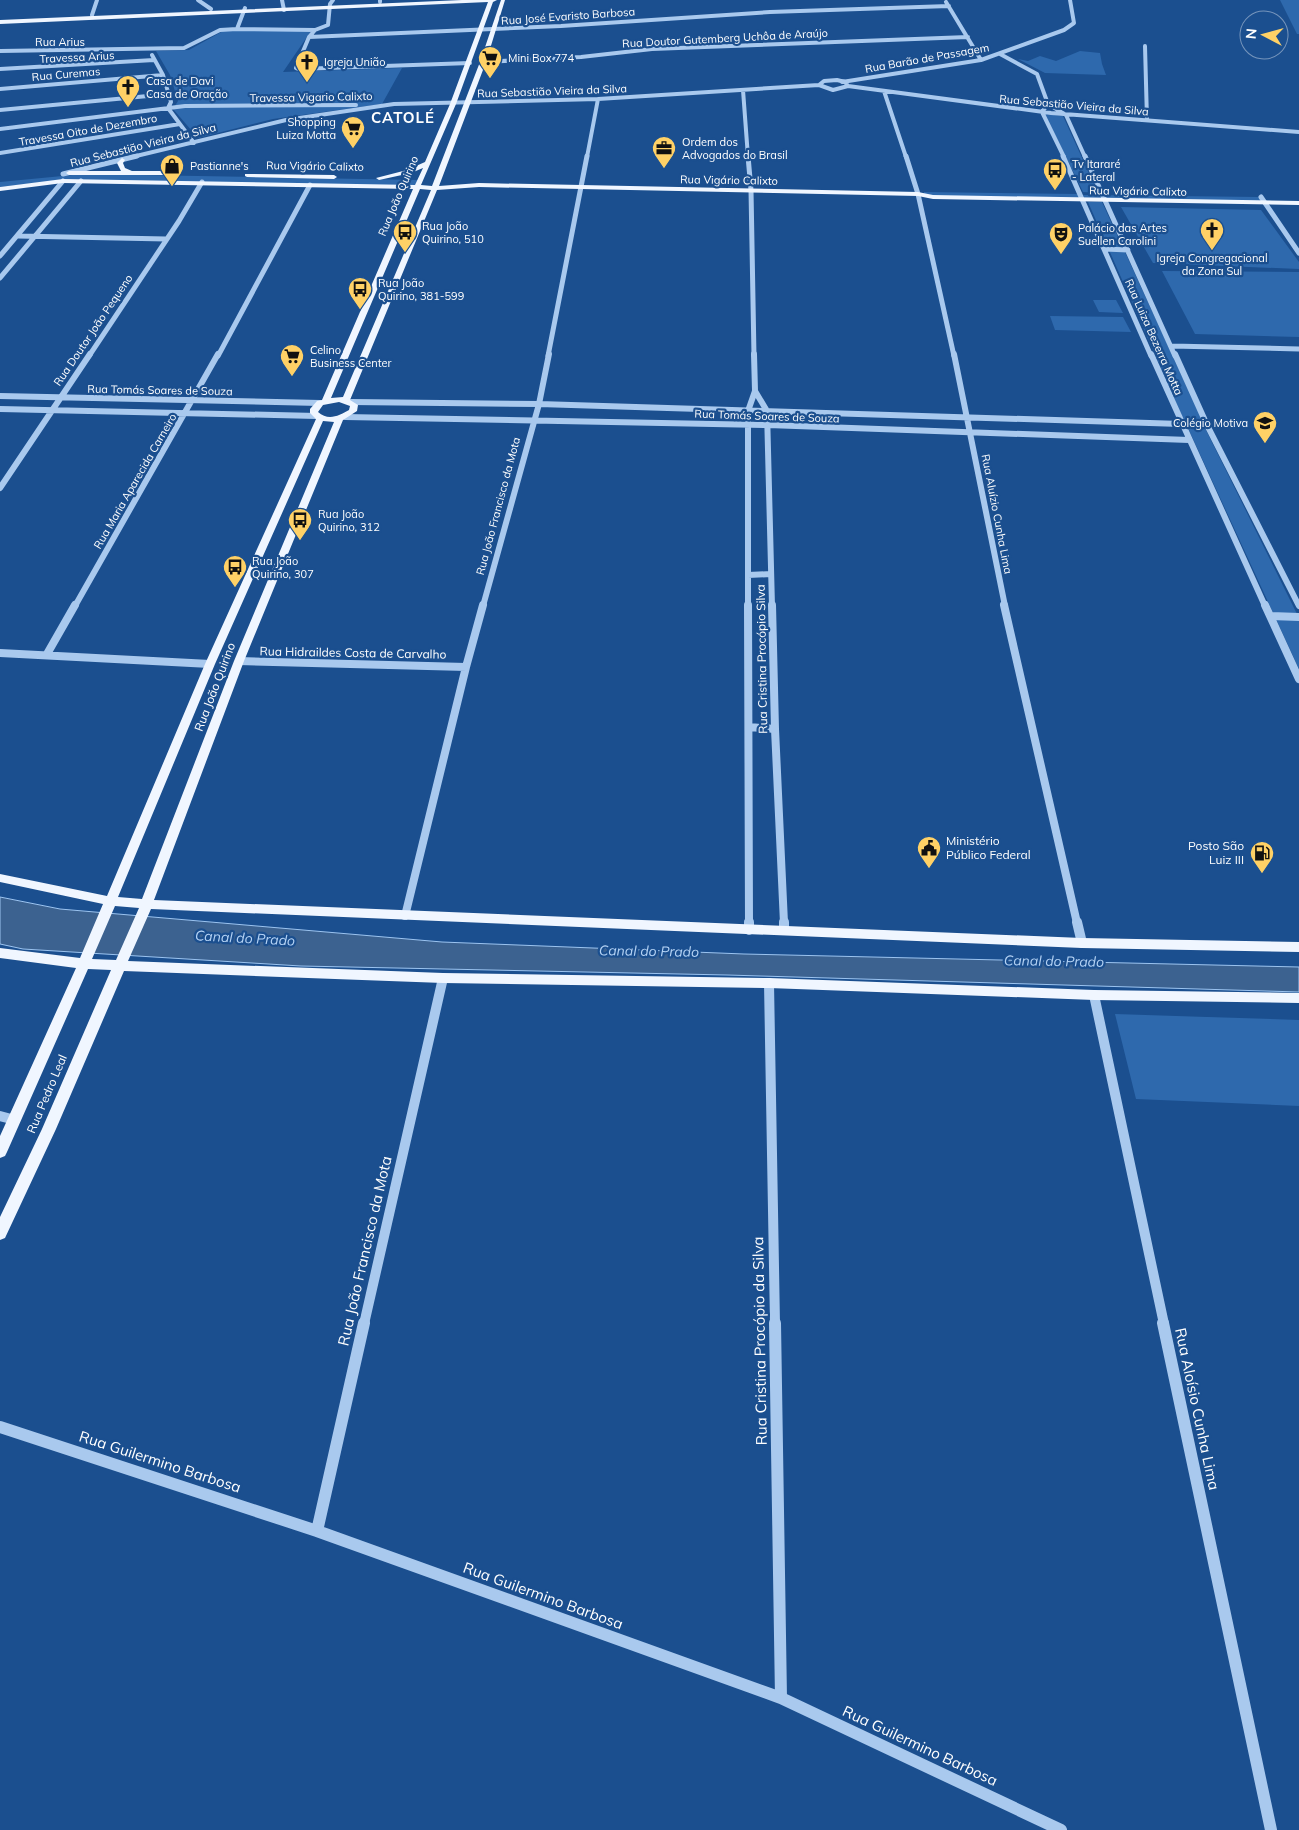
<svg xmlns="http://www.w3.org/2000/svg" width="1299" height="1830" font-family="Mulish,sans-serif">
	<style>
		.green { fill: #2e69ad }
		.water { fill: #3c6290; stroke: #9cc4f0 }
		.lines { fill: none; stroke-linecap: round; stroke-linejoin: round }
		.minor-far5 { stroke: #a9c9ee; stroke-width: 4 }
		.minor-far4 { stroke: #a9c9ee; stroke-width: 5 }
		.minor-far3 { stroke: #a9c9ee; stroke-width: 6 }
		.minor-far2 { stroke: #a9c9ee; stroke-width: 8 }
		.minor-far1 { stroke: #a9c9ee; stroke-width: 10 }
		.minor { stroke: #a9c9ee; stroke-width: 12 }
		.major { fill: #f0f6ff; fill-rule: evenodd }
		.labels { text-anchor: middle; stroke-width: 4.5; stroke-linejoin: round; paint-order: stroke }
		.far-street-label { font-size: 11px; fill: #fff; stroke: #1b4f8f }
		.far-poi-label { font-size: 11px; fill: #fff; stroke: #1b4f8f; text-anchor: start }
		.street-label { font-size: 12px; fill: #fff; stroke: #1b4f8f }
		.poi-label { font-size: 12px; fill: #fff; stroke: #1b4f8f; text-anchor: start }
		.water-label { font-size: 14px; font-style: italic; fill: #b5d3f5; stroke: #1b4f8f }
		.far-district-label { font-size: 15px; font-weight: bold; letter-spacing: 1px; fill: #fff; stroke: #1b4f8f }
		.near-street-label { font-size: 15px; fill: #fff; stroke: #1b4f8f }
	</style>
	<rect width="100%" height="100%" fill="#1b4f8f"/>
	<!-- green -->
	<path class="green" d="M 1280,0 L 1299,0 L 1299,34 L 1297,34 Z
		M 237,30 L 311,31 L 283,72 L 402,68 L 382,104 L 273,119 L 198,138 L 173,109 L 178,101 L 170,75 L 156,51 L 189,50 L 223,31 Z
		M 1080,51 L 1100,53 L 1102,64 L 1106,75 L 1045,73 L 1018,59 L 1028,61 L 1040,56 L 1056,61 Z
		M 1045,114 L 1063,116 L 1098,193 L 1083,192 Z
		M 83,174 L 418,180 L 415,186 L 61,180 L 0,187 L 0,182 Z
		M 924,192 L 1079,194 L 1082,200 L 924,195 Z
		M 1083,195 L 1260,197 L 1262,202 L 1085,199 Z
		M 1088,202 L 1102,202 L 1203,422 L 1184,421 Z
		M 1121,207 L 1261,210 L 1299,262 L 1299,269 L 1153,263 Z
		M 1162,271 L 1299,272 L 1299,337 L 1195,334 Z
		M 1093,300 L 1116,300 L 1123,313 L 1099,312 Z
		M 1050,316 L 1123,317 L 1131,332 L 1055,330 Z
		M 1187,426 L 1204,426 L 1294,608 L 1299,618 L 1299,669 Z
		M 1115,1014 L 1299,1020 L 1299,1106 L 1136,1099 Z"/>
	<!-- water -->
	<path class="water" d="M 0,897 L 60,909 L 442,942 L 744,954 L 1299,967 L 1299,992 L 727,975 L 301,966 L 23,949 L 0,944 Z"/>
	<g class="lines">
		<!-- minor-far5 -->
		<path class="minor-far5" d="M 198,0 L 211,9
			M 282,0 L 284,10
			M 380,0 L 380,2
			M 946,2 L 981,60
			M 92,15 L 97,0
			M 237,29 L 315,30 L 309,37 L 296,68 L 299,69 L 470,63
			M 315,30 L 328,25 L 330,4 L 333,0
			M 309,37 L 561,26 L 770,12 L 949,6
			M 1145,46 L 1147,120
			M 0,51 L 184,48 L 220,30 L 237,29 L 245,8
			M 1000,54 L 1037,74 L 1048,104 L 1066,115 L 1085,157
			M 152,55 L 163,75 L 171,102 L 168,108
			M 483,62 L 581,57 L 652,49 L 968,37
			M 0,69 L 154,60
			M 837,80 L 845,82 L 848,86 L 833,90 L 819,85 L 824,81 Z
			M 842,82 L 981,60 L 1064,30 L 1074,23 L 1070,0
			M 848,86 L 1051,113 L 1299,132
			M 0,89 L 163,75
			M 743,90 L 748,157
			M 884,91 L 906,157
			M 1048,104 L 1042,112 L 1064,157
			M 168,108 L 194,143
			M 0,110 L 169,94
			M 0,129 L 185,106 L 356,105
			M 0,153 L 180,124
			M 132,157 L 286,120 L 394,104 L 598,99 L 819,85
			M 587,157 L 598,99"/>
		<!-- minor-far4 -->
		<path class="minor-far4" d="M 748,156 L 751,190 L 754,356
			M 906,156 L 918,194 L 954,356
			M 1063,156 L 1151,356
			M 1085,156 L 1175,356
			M 63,174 L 137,156
			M 1261,197 L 1299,253
			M 18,236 L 166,239
			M 1105,249 L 1128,250
			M 0,256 L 63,181
			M 0,278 L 81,181
			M 1172,346 L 1299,349
			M 89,356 L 179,221 L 202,182
			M 218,356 L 310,185
			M 548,356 L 587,156"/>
		<!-- minor-far3 -->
		<path class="minor-far3" d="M 954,354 L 1005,606
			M 1151,354 L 1265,606
			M 1175,354 L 1207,425 L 1299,606
			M 755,391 L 767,411 L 772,606
			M 0,396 L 320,403
			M 351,402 L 539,404 L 1181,424
			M 0,409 L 317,416
			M 345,417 L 768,425 L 1189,440
			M 0,488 L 90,354
			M 748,575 L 771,574
			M 75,606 L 218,354
			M 483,606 L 539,404 L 549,354
			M 748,606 L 748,411 L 755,391 L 754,354"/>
		<!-- minor-far2 -->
		<path class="minor-far2" d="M 748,605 L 749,923
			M 772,605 L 775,729 L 784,923
			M 1004,605 L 1077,923
			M 1265,605 L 1299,679
			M 1271,616 L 1299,617
			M 0,653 L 210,664
			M 47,654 L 75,605
			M 239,661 L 466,667
			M 749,727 L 775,729
			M 405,916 L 466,667 L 483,605"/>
		<!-- minor-far1 -->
		<path class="minor-far1" d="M 749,922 L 749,930
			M 784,922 L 784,930
			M 1077,922 L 1082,943
			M 769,983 L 775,1324
			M 1094,995 L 1164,1324
			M 0,1116 L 15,1120
			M 364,1324 L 443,978"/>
		<!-- minor -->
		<path class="minor" d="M 775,1323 L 781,1698
			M 1163,1323 L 1271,1830
			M 0,1427 L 317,1531 L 781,1698 L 1061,1830
			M 317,1531 L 364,1323"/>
		<!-- major -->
		<path class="major" d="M 462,0 L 497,0 L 493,2 L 456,104 L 421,185 L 432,186 L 480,62 L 501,0 L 505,0 L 486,62 L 439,186 L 479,183 L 918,192 L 933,195 L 1299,201 L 1299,205 L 933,199 L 918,196 L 479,187 L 437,190 L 350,400 L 358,405 L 357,411 L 343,420 L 244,661 L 154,900 L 1082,938 L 1299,942 L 1299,952 L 1082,948 L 151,909 L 128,961 L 443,973 L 769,978 L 1094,990 L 1299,993 L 1299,1003 L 1094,1000 L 769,988 L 443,983 L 124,971 L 56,1129 L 5,1238 L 0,1240 L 0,1217 L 42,1129 L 111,970 L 88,969 L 7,1152 L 5,1156 L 0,1158 L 0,1136 L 76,968 L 0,958 L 0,948 L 80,958 L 103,904 L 0,882 L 0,874 L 107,896 L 205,664 L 316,419 L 310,413 L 310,409 L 317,401 L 322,400 L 413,189 L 63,183 L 0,191 L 0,187 L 63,179 L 415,185 L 423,168 L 411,173 L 379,180 L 376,178 L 407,170 L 425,162 L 450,104 L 488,2 L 0,24 L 0,20 ZM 420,189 L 431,190 L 343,397 L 331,398 ZM 339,402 L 350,406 L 349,410 C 339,416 328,421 318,412 L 323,405 ZM 323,421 L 334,422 L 234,661 L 142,899 L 118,897 L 215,664 ZM 115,906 L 139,908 L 116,960 L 92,959 Z
			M 122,158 L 125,160 L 123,163 L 125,168 L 132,171 L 174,171 L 177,173 L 174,175 L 69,175 L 66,173 L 69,171 L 121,171 L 117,163 Z
			M 245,174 L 334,175 L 337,177 L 334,179 L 247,177 L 245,176 Z"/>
	</g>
	<!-- icons -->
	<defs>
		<g id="supermarket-pin" transform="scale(1.25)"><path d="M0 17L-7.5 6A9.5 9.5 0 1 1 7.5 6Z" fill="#ffd166" stroke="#1b4f8f"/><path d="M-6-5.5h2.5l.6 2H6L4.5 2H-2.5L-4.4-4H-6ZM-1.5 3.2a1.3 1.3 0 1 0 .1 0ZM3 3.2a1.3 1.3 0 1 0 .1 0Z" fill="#111"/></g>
		<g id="church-pin" transform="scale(1.25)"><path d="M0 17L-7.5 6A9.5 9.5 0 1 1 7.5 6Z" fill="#ffd166" stroke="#1b4f8f"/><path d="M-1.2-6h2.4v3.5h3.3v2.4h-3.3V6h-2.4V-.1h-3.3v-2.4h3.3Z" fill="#111"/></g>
		<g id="office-pin" transform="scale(1.25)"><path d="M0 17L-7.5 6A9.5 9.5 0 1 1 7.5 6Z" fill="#ffd166" stroke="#1b4f8f"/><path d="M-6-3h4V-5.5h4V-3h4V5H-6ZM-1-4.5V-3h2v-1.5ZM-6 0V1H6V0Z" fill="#111"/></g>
		<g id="shop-pin" transform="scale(1.25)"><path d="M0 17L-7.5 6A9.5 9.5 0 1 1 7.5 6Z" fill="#ffd166" stroke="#1b4f8f"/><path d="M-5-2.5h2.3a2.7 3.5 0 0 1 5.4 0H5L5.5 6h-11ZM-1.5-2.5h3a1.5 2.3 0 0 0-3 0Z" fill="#111"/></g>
		<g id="bus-pin" transform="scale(1.25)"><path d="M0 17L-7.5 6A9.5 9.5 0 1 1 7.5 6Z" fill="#ffd166" stroke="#1b4f8f"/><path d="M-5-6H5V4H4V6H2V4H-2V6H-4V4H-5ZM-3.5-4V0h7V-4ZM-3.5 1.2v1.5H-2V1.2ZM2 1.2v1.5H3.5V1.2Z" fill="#111"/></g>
		<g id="theatre-pin" transform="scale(1.25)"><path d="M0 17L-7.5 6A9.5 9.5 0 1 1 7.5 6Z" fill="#ffd166" stroke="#1b4f8f"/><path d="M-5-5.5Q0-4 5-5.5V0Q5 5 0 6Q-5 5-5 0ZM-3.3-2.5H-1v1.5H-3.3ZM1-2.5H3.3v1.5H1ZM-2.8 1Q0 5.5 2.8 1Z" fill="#111"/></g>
		<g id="school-pin" transform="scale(1.25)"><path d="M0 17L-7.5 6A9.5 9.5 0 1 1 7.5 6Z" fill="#ffd166" stroke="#1b4f8f"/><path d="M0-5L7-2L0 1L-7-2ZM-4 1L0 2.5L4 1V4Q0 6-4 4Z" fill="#111"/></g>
		<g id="civic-pin" transform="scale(1.25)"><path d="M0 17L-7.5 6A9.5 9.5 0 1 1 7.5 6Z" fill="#ffd166" stroke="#1b4f8f"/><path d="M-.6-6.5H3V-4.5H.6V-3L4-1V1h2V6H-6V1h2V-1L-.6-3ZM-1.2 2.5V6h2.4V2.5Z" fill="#111"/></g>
		<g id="fuel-pin" transform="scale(1.25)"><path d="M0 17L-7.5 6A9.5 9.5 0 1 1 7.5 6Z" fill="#ffd166" stroke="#1b4f8f"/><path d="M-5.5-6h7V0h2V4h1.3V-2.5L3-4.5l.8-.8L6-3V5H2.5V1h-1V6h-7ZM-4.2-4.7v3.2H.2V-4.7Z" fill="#111"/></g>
	</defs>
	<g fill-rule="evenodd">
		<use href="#supermarket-pin" x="490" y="58"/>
		<use href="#church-pin" x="307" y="62"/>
		<use href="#church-pin" x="128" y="87"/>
		<use href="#supermarket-pin" x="353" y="128"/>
		<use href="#office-pin" x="664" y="148"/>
		<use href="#shop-pin" x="172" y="166"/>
		<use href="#bus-pin" x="1055" y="170"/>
		<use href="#church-pin" x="1212" y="230"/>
		<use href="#bus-pin" x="405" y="232"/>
		<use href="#theatre-pin" x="1061" y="234"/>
		<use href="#bus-pin" x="360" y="289"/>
		<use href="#supermarket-pin" x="292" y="356"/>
		<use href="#school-pin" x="1265" y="423"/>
		<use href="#bus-pin" x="300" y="520"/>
		<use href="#bus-pin" x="235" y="567"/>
		<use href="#civic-pin" x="929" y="848"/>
		<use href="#fuel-pin" x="1262" y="853"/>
	</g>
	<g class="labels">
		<!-- far-street labels -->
		<g class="far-street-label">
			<text transform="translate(568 16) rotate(-4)" y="4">Rua José Evaristo Barbosa</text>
			<text transform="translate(725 38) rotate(-3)" y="4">Rua Doutor Gutemberg Uchôa de Araújo</text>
			<text x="60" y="46">Rua Arius</text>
			<text transform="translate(77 57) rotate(-3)" y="4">Travessa Arius</text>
			<text transform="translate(927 58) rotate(-10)" y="4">Rua Barão de Passagem</text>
			<text transform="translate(66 74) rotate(-5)" y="4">Rua Curemas</text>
			<text transform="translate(552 91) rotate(-2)" y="4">Rua Sebastião Vieira da Silva</text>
			<text transform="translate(311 97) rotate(-1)" y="4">Travessa Vigario Calixto</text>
			<text transform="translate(1074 105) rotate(5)" y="4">Rua Sebastião Vieira da Silva</text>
			<text transform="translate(88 130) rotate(-10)" y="4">Travessa Oito de Dezembro</text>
			<text transform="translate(143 145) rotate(-14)" y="4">Rua Sebastião Vieira da Silva</text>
			<text transform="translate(315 166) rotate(1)" y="4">Rua Vigário Calixto</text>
			<text transform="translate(729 180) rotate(1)" y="4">Rua Vigário Calixto</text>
			<text transform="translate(1138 191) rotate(1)" y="4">Rua Vigário Calixto</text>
			<text transform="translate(398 196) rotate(-67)" y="4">Rua João Quirino</text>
			<text transform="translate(93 330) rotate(-56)" y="4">Rua Doutor João Pequeno</text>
			<text transform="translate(1154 337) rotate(66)" y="4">Rua Luiza Bezerra Motta</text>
			<text transform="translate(160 390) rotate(1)" y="4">Rua Tomás Soares de Souza</text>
			<text transform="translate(767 416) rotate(2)" y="4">Rua Tomás Soares de Souza</text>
			<text transform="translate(135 481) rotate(-60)" y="4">Rua Maria Aparecida Carneiro</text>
			<text transform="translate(498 506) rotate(-75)" y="4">Rua João Francisco da Mota</text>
			<text transform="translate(997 514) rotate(79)" y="4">Rua Aluízio Cunha Lima</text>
		</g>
		<!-- far-poi labels -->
		<g class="far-poi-label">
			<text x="508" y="62">Mini Box 774</text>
			<text x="324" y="66">Igreja União</text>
			<text x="146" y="85">Casa de Davi<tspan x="146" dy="13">Casa de Oração</tspan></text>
			<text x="336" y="126" text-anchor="end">Shopping<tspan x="336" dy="13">Luiza Motta</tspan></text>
			<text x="682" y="146">Ordem dos<tspan x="682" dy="13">Advogados do Brasil</tspan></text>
			<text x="1072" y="168">Tv Itararé<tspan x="1072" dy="13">- Lateral</tspan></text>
			<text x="190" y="170">Pastianne's</text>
			<text x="422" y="230">Rua João<tspan x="422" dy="13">Quirino, 510</tspan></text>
			<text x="1078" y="232">Palácio das Artes<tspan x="1078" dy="13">Suellen Carolini</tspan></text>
			<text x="1212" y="262" text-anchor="middle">Igreja Congregacional<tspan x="1212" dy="13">da Zona Sul</tspan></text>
			<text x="378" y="287">Rua João<tspan x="378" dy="13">Quirino, 381-599</tspan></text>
			<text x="310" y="354">Celino<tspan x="310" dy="13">Business Center</tspan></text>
			<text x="1248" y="427" text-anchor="end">Colégio Motiva</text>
			<text x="318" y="518">Rua João<tspan x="318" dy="13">Quirino, 312</tspan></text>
			<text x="252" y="565">Rua João<tspan x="252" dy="13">Quirino, 307</tspan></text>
		</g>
		<!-- street labels -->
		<g class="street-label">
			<text transform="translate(353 653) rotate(1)" y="4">Rua Hidraildes Costa de Carvalho</text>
			<text transform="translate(762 659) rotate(-91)" y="4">Rua Cristina Procópio Silva</text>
			<text transform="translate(215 687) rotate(-69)" y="4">Rua João Quirino</text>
			<text transform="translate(47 1094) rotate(-67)" y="4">Rua Pedro Leal</text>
		</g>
		<!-- poi labels -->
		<g class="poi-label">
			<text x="946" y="845">Ministério<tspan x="946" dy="14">Público Federal</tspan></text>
			<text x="1244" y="850" text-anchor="end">Posto São<tspan x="1244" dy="14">Luiz III</tspan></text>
		</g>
		<!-- water labels -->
		<g class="water-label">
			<text transform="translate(245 938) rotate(3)" y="5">Canal do Prado</text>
			<text transform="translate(649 951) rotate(1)" y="5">Canal do Prado</text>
			<text transform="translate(1054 961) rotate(1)" y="5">Canal do Prado</text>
		</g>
		<!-- far-district labels -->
		<g class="far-district-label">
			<text x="403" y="123">CATOLÉ</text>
		</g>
		<!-- near-street labels -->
		<g class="near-street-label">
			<text transform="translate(365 1251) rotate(-77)" y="5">Rua João Francisco da Mota</text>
			<text transform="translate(760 1341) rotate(-91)" y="5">Rua Cristina Procópio da Silva</text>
			<text transform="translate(1197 1409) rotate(78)" y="5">Rua Aloísio Cunha Lima</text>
			<text transform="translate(160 1462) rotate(18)" y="5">Rua Guilermino Barbosa</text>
			<text transform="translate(543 1596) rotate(20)" y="5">Rua Guilermino Barbosa</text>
			<text transform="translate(920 1746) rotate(25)" y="5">Rua Guilermino Barbosa</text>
		</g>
	</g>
	<!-- north arrow -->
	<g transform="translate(1264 35) rotate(276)"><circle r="24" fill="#1b4f8f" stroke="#7695bc"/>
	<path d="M0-4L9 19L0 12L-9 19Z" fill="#ffd166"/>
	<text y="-8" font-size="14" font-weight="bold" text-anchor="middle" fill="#ffffff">N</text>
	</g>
</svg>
